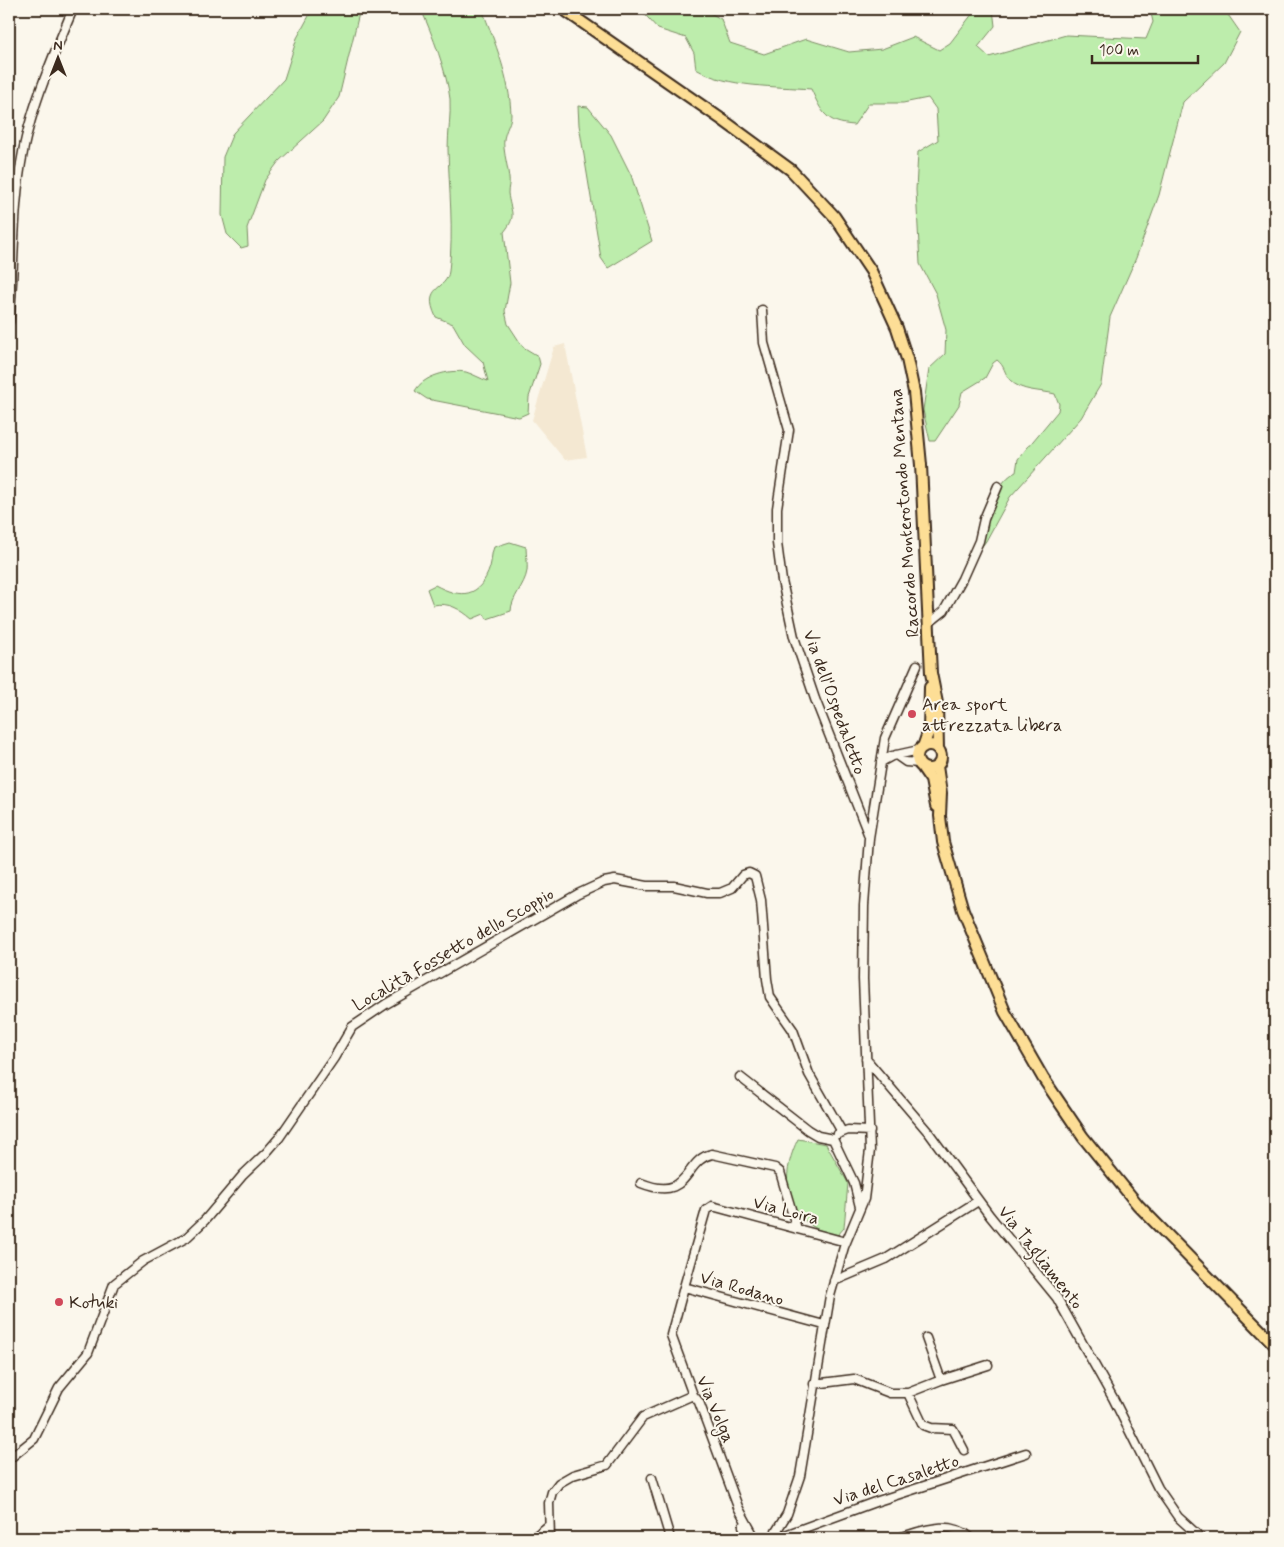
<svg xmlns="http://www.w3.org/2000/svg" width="1284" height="1547" font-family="Mynerve,sans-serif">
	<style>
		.built { fill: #f4e8d2 }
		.green { fill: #bdedac; stroke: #7c8c65 }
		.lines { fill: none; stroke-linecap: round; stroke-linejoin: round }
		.minor-casing { stroke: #3b2a1e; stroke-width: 11 }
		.major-casing { stroke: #3b2a1e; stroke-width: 14 }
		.minor { stroke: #fbf7ec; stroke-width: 8 }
		.major { stroke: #fdde96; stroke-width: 10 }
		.poi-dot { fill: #d1495b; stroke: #fbf7ec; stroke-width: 2 }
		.labels { text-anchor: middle; stroke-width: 4; stroke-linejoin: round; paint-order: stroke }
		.street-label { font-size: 18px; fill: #3b2a1e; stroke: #fbf7ec }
		.poi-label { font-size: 18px; fill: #3b2a1e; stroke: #fbf7ec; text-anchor: start }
	</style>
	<rect width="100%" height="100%" fill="#fbf7ec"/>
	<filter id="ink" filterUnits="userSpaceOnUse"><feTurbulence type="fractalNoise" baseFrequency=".02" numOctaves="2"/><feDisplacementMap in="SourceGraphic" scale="10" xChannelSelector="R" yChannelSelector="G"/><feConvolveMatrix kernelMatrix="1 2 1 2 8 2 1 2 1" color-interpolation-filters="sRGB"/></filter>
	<g filter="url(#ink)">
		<!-- built -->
		<path class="built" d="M 565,344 L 587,457 L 565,460 L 532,420 L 554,347 Z"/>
		<!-- green -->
		<path class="green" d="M 310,9 L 360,9 L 339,97 L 323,121 L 279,161 L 265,180 L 247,228 L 248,246 L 241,248 L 227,234 L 222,215 L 223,157 L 233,133 L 284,79 L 297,38 L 310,14 Z
			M 421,9 L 482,9 C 495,43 510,78 511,115 C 511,125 502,133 504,148 C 505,158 508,168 509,178 C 510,183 508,188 508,193 C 510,212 518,215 504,232 L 510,283 L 505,311 L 508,324 L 523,347 L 538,356 L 540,364 L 529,397 L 528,413 L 519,417 L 427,399 L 415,391 C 423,376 449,369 466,372 C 473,374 481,379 488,381 L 483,362 L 465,345 L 453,324 L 436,317 C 421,285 447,291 449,271 C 454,230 449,190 448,149 C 448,133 451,116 450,99 C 447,72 432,34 421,9 Z
			M 640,9 L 703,9 L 721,19 L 730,43 L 764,54 L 806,39 L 849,52 L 882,49 L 913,37 L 939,50 L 950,43 L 976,9 L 993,9 L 995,26 L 978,47 L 989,57 L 1066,35 L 1146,39 L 1153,22 L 1150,9 L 1224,9 L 1240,32 L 1224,63 L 1183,102 L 1159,195 L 1136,258 L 1110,317 L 1101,384 L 1081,418 L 1010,497 L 986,541 L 980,549 C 985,526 993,482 1016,472 L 1018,459 L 1058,411 L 1059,404 L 1055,394 C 1040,390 1021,392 1010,380 C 1004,373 1005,366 997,360 L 993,363 L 985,378 L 962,392 L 959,405 L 935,441 L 930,441 L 923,410 L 929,369 L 945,354 L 946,330 L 936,294 L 920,264 L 916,190 L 918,152 L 938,140 L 936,109 L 928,98 L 903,103 L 869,103 L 854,125 C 826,123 822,113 811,89 C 775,86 728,88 696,69 L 694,53 L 686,38 L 658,29 Z
			M 578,106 L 588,107 L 611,135 L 631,175 L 652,241 L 608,268 L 601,258 L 579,125 Z
			M 510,542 L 526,547 C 526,555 528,564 527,571 C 525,585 511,598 511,611 L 487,619 L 484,614 L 472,619 C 460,609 449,602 433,605 L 427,589 L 435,585 C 461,599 480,598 490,567 C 492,560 491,554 494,547 Z
			M 798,1139 L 826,1144 L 848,1183 L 844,1228 L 837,1236 C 829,1233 819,1231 812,1226 C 781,1206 783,1169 798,1139 Z"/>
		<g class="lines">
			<!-- minor casing -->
			<g class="minor-casing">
				<path id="minor" d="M 762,310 L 764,343 L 789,430 L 777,508 L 777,543 L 782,581 L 794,637 L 815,699 L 869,836
					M 9,322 C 15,266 12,208 23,152 C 31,108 55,51 73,9
					M 929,623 L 944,611 L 962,579 L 979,541 L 984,519 L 998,486
					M 896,755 L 906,762 L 919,763
					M 881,762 L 892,756 L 919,750
					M 866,1059 L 929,1133 L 990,1216 L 1057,1298 L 1113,1398 L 1158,1488 L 1178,1517 L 1201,1538
					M 740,1077 L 808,1130 L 818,1136 L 833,1139
					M 838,1134 L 848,1130 L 870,1131
					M 833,1139 L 854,1183 L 860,1207
					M 641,1183 C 691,1203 683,1160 712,1154 L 775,1168 L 780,1172 L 797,1229
					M 834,1281 L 886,1259 L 978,1201
					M 684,1287 L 671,1335 L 693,1395 L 699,1402 L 738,1507 L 755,1538
					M 824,1325 L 684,1287 L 706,1210 L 712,1206 L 846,1242
					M 941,1380 L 988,1365
					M 814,1384 L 854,1379 L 890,1393 L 908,1393 L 923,1425 L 931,1428 L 953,1429 L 964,1450
					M 908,1393 L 941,1380 L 926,1338
					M 9,1459 L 34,1439 L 59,1388 L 88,1353 L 114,1284 L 143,1261 L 186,1238 L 205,1220 L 243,1175 L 266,1153 L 279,1138 L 334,1058 L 352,1027 L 386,1004 L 578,894 L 604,882 L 615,880 L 647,886 L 674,886 L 707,893 L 720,893 L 732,888 L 743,875 L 749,873 L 755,876 L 761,900 L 767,979 L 770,997 L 793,1030 L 809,1074 L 842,1132
					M 652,1478 L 670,1538
					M 743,1526 L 748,1538
					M 533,1538 L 548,1526
					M 550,1538 L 549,1503 L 552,1492 L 559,1483 L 573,1475 L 607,1465 L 643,1417 L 693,1395
					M 772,1538 L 787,1514 L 800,1476 L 830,1296 L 844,1247 L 864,1199 L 870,1150 L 863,979 L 864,906 L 869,838 L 885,738 L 917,665
					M 777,1538 L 875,1502 L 1026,1453
					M 898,1538 C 923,1531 949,1519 971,1538"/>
			</g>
			<!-- major casing -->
			<g class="major-casing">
				<path id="major" d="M 563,9 L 724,121 L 791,170 L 834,216 L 871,271 L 897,328 L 907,359 L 914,392 L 921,465 L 931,673 L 937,703 L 938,749
					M917 757a12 12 0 1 1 24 0a12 12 0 1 1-24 0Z
					M 923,747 L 929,730 L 930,687
					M 937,766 L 941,793 L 940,816 L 943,842 L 963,910 L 1005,1012 L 1043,1078 L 1083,1137 L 1138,1205 L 1275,1345
					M 922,767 L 931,780 L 936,806"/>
			</g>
			<!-- minor -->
			<use href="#minor" class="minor"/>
			<!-- major -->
			<use href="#major" class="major"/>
		</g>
	</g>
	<!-- markers -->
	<g class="poi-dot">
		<circle cx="912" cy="714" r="5"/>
		<circle cx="59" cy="1302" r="5"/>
	</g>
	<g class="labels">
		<!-- street labels -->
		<g class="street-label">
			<text transform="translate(904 513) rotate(-94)" y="6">Raccordo Monterotondo Mentana</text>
			<text transform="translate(835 702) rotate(70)" y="6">Via dell'Ospedaletto</text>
			<text transform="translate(453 949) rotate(-30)" y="6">Località Fossetto dello Scoppio</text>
			<text transform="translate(786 1210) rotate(15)" y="6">Via Loira</text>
			<text transform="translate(1041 1257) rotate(52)" y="6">Via Tagliamento</text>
			<text transform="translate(742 1288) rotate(16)" y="6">Via Rodano</text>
			<text transform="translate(716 1409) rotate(67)" y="6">Via Volga</text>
			<text transform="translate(896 1480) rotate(-18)" y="6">Via del Casaletto</text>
		</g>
		<!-- poi labels -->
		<g class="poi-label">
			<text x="922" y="710">Area sport<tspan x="922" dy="21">attrezzata libera</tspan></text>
			<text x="69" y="1308">Kotuki</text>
		</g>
	</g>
	<!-- margin -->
	<rect width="1284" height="1547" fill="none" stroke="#fbf7ec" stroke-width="30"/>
	<rect x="15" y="15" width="1254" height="1517" fill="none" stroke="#3b2a1e" stroke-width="2" filter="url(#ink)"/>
	<!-- north arrow -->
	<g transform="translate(58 58)" stroke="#fbf7ec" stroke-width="4" paint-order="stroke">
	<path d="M0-4L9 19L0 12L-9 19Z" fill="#3b2a1e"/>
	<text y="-8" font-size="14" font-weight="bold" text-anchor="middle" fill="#3b2a1e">N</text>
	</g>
	<!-- scale -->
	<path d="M1092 55v8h106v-8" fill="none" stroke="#3b2a1e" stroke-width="2.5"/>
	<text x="1099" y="55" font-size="15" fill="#3b2a1e" stroke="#fbf7ec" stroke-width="4" paint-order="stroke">100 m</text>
</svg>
